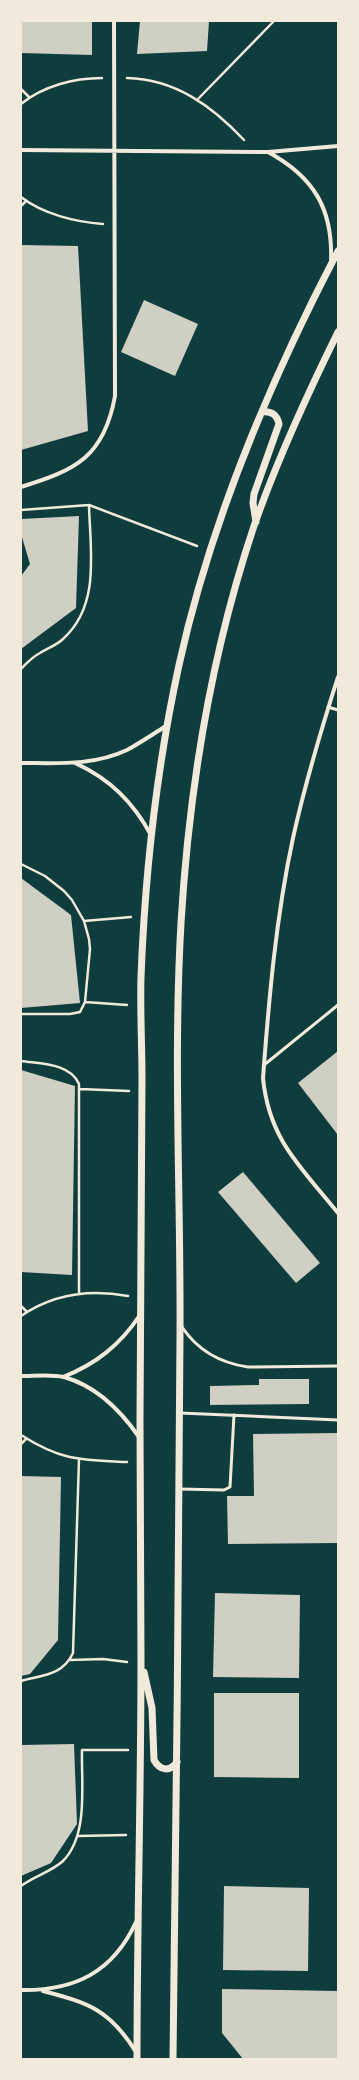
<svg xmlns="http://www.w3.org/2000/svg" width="359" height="2080" font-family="Lato,sans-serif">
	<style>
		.building { fill: #cfcfc3 }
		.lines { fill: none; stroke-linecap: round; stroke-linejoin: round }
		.path { stroke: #f1e9da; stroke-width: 2.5 }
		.service { stroke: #f1e9da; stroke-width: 3 }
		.minor { stroke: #f1e9da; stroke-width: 4 }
		.tertiary { stroke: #f1e9da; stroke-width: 7 }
	</style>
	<rect width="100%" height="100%" fill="#0f3d3e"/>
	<!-- building -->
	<path class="building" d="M 21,21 L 92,21 L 92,55 L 21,53 Z
		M 140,21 L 209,21 L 207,51 L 137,54 Z
		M 21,245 L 78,246 L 88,431 L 21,450 Z
		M 144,300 L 198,324 L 175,376 L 121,352 Z
		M 79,516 L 76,608 L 21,649 L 21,576 L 30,564 L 21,534 L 21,519 Z
		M 21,878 L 71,915 L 80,1003 L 21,1008 Z
		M 338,1051 L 338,1135 L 298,1083 Z
		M 21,1070 L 75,1086 L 72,1275 L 21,1272 Z
		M 243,1172 L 320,1263 L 296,1283 L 218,1192 Z
		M 259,1379 L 309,1379 L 309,1404 L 210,1405 L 210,1386 L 259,1385 Z
		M 338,1433 L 338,1543 L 228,1544 L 227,1496 L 254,1496 L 253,1434 Z
		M 21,1476 L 61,1477 L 58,1640 L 30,1674 L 21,1676 Z
		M 215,1593 L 300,1595 L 299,1678 L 213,1677 Z
		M 214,1693 L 299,1693 L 299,1778 L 214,1777 Z
		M 74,1744 L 77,1824 L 51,1863 L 21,1876 L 21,1745 Z
		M 224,1886 L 309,1888 L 308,1971 L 223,1970 Z
		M 222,1989 L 338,1991 L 338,2059 L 243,2059 L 222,2033 Z"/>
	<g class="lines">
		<!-- path -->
		<path class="path" d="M 127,78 C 175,79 212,106 244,140
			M 21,89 L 29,97
			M 198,99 L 274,21
			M 21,104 C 43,86 74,78 102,78
			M 21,197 C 43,214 75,222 103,224
			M 21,206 L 26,201
			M 89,505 L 197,546
			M 21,510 L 89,505 C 90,550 101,605 63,639 C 57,645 48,648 40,653 C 32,657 27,663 21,669
			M 21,864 L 45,876 L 64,891 L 72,900 L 84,921 L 89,939 L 90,949 L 85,1002 L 80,1012 L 70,1014 L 21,1014
			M 84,921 L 131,917
			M 85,1002 L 127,1005
			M 21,1061 C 40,1064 70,1063 79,1084 L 79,1293
			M 80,1089 L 129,1091
			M 21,1306 L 27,1312
			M 21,1316 C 53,1294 90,1289 128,1296
			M 21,1435 C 62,1461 80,1460 127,1462
			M 21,1444 L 26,1439
			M 70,1660 L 103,1659 L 127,1662
			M 21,1681 C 43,1675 63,1675 73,1653 L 79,1459
			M 78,1836 L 126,1835
			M 21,1886 C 34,1876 51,1872 63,1861 C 89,1835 81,1783 82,1750 L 128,1750"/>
		<!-- service -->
		<path class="service" d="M 328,707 L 338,710
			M 264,1065 L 338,1005
			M 182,1327 C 198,1351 220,1363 248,1367 L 338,1366
			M 180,1413 L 338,1420
			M 179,1489 L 224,1490 L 230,1487 L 234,1415"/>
		<!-- minor -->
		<path class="minor" d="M 21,150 L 268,152 L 338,146
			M 268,152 C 314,177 333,209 331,261
			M 21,487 C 76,470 104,457 115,396 L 114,21
			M 338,677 C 321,730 305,784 293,838 C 276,917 269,998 263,1078 C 269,1140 301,1167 338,1213
			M 21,763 C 57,763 93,766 127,750 C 140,743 153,734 166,726
			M 75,763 C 110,779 133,802 151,835
			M 21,1376 C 34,1376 51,1374 64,1377 C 96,1386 121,1411 139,1437
			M 63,1377 C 96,1364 120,1345 140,1315
			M 21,1990 C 75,1991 113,1972 136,1922
			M 43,1991 C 89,2003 110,2010 136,2052"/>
		<!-- tertiary -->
		<path class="tertiary" d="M 256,522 L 253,503 L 254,494 L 279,424 C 277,415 272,411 262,412
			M 144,1672 L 152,1708 L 154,1760 C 160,1771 170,1772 177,1762
			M 137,2059 C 137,1926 141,1794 141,1661 C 141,1581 140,1501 140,1421 C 140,1307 142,1192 142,1078 C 142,1044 140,1011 141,977 C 145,873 157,766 179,665 C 210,524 271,379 338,251
			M 173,2059 C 176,1818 179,1578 180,1337 C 181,1199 173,1061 181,923 C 189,789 211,654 254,526 C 277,460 307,395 338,332"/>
	</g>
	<!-- border -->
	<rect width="359" height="2080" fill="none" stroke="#f1e9da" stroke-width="44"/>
</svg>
